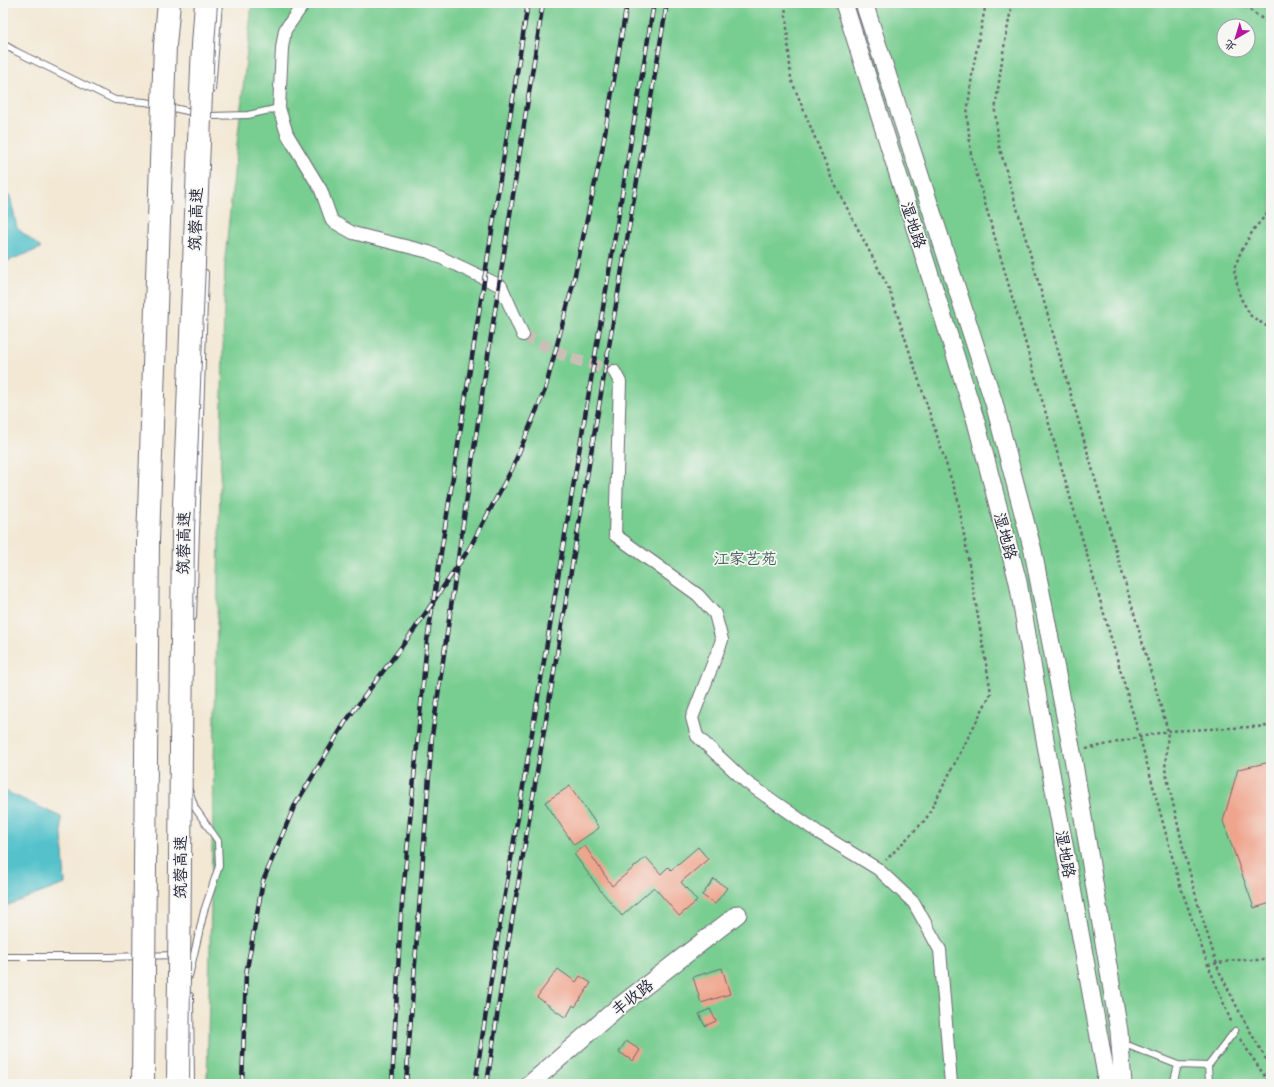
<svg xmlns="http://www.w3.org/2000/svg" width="1274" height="1087" font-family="'Indie Flower','LXGW WenKai TC',sans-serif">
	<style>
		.green { fill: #78cd91; stroke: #4d7866; fill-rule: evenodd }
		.water { fill: #54c2cb; stroke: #3b7283 }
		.building { fill: #efa48d }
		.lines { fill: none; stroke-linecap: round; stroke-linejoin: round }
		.street-tunnel { stroke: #c9c0b5; stroke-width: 12; stroke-dasharray: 12 6; stroke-linecap: butt }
		.lane-casing { stroke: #6b6771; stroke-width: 8 }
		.street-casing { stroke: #6b6771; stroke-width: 14 }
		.secondary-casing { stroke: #6b6771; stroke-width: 19 }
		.path { stroke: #6b6771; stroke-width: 2.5; stroke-dasharray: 3 3; stroke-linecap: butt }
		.lane { stroke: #fff; stroke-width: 6 }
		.street { stroke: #fff; stroke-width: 12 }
		.secondary { stroke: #fff; stroke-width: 17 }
		.rail-casing { stroke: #22223b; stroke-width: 4.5 }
		.rail { stroke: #f6f6f2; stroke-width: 3; stroke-dasharray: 9; stroke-linecap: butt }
		.highway-bridge-casing { stroke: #6b6771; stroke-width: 24; stroke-linecap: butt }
		.highway-bridge { stroke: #fff; stroke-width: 22 }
		.labels { text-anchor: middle; stroke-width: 3.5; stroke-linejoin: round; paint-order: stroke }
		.street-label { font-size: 16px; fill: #22223b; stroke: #f6f6f2 }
		.park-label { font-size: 16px; fill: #405e59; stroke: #f6f6f2 }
	</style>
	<rect width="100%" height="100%" fill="#f6f6f2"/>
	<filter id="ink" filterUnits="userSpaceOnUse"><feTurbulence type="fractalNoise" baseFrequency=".025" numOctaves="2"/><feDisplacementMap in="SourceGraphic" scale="8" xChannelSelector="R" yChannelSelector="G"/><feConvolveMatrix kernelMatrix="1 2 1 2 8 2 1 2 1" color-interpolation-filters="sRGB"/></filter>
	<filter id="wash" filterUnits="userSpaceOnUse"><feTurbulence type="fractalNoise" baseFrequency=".012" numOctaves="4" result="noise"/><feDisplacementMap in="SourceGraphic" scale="16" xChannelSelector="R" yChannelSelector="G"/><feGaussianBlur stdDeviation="0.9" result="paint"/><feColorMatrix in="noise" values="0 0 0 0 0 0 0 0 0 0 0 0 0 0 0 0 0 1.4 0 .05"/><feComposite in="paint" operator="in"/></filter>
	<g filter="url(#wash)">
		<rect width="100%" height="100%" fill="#f3e8d4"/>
		<!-- green -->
		<path class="green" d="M 252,3 L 1271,3 L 1271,1084 L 207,1084 L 225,258 ZM 1224,26 L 1248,26 L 1248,50 L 1224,50 Z"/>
		<!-- water -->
		<path class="water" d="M 3,195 L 10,196 L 17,228 L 41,248 L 5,262 L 3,261 Z
			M 3,790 L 61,817 L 65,884 L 3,907 Z"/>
		<g id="blocks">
			<!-- building -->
			<path class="building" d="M 1271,762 L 1271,903 L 1254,908 L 1223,821 L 1238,769 Z
				M 570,786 L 599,828 L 574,845 L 545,802 Z
				M 585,846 L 612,886 L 646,857 L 661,874 L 668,867 L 671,870 L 698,847 L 708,859 L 681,882 L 697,901 L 679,916 L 654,887 L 622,916 L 601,891 L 574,854 Z
				M 714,879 L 727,888 L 715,904 L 702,895 Z
				M 722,968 L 730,994 L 701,1003 L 693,977 Z
				M 558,969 L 576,982 L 580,976 L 591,983 L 575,1007 L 573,1005 L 566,1018 L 537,997 Z
				M 710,1009 L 716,1021 L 705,1026 L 699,1014 Z
				M 626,1041 L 640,1050 L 633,1061 L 619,1052 Z"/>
		</g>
	</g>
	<g filter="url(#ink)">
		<use href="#blocks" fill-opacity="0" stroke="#6b6771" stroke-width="1"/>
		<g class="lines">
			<!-- street-tunnel -->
			<path class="street-tunnel" d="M 523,335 L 568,357 L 614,371"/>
			<!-- lane casing -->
			<g class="lane-casing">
				<path id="lane" d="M 3,44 L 15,51 L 115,100 L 146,102 L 210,116 L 248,115 L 279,108
					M 212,90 L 219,3
					M 193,617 L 205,273
					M 3,957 L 109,957 L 175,955
					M 189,976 L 204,911 L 219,866 L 218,841 L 195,808 L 189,790
					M 190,996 L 191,1084
					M 1122,1043 L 1178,1065 L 1208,1066 L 1209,1082 L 1210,1084
					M 1208,1066 L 1235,1031
					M 1173,1084 L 1178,1065"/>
			</g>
			<!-- street casing -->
			<g class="street-casing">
				<path id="street" d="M 304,3 L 285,30 L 282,48 L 279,108 L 287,134 L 321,190 L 332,221 L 353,233 L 429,252 L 501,286 L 523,335
					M 614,371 L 620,382 L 615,535 L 698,595 L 715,614 L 722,640 L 692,718 L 697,736 L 746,782 L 819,833 L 878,869 L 914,903 L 940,950 L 951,1084"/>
			</g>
			<!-- secondary casing -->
			<g class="secondary-casing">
				<path id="secondary" d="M 844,3 L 975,418 L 1018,582 L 1047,751 L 1106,1075 L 1105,1084
					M 864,3 L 994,403 L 1033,551 L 1072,752 L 1119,1031 L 1123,1084
					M 530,1084 L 617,1008 L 738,914"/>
			</g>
			<!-- path -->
			<path class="path" d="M 785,3 L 791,79 L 831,177 L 889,289 L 958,500 L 991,693 L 926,819 L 886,860
				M 986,3 L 973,68 L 967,114 L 971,155 L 1140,738 L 1179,882 L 1208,965 L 1232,1024
				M 1012,3 L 1003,53 L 995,111 L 999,146 L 1168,731 L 1165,769 L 1183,847 L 1198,904 L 1219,971 L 1242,1017 L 1271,1068
				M 1240,3 L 1271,25
				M 1271,209 L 1254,229 L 1241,251 L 1234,269 L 1240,297 L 1251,316 L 1271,329
				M 1086,749 L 1168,731 L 1271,726
				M 1208,965 L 1235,960 L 1271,960
				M 1240,1039 L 1266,1078 L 1267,1084"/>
			<!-- lane -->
			<use href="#lane" class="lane"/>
			<!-- street -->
			<use href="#street" class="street"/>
			<!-- secondary -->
			<use href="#secondary" class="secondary"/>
			<!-- rail casing -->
			<g class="rail-casing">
				<path id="rail" d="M 242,1084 L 246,974 L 263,881 L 294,807 L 346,721 L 414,630 L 469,549 L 512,469 L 545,390 L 572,288 L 602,151 L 627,3
					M 392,1084 L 401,915 L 427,641 L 528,3
					M 406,1084 L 432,736 L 484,381 L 543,3
					M 475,1084 L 495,954 L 654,3
					M 487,1084 L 506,956 L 667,3"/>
			</g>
			<!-- rail -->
			<use href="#rail" class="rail"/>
			<!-- highway-bridge casing -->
			<g class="highway-bridge-casing">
				<path id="highway-bridge" d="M 143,1084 L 148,541 L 165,45 L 169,3
					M 178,1084 L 183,529 L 203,45 L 206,3"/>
			</g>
			<!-- highway-bridge -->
			<use href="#highway-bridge" class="highway-bridge"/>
		</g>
	</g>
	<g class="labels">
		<!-- street labels -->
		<g class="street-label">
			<text transform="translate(195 219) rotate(-88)" y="6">筑蓉高速</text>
			<text transform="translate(914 225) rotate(72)" y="6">湿地路</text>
			<text transform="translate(1006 536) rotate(75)" y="6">湿地路</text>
			<text transform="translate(183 543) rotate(-89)" y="6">筑蓉高速</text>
			<text transform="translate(1066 854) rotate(80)" y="6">湿地路</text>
			<text transform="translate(180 867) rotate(-90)" y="6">筑蓉高速</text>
			<text transform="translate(632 997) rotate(-38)" y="6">丰收路</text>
		</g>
		<!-- park labels -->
		<g class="park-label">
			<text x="745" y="564">江家艺苑</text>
		</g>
	</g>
	<!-- margin -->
	<rect width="1274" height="1087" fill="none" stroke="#f6f6f2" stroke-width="16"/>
	<!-- north arrow -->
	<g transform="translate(1236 38) rotate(218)"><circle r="19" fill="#f6f6f2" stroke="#a1a1a9"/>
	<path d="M0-3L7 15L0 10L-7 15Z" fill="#b5179e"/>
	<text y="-6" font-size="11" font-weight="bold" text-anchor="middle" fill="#22223b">北</text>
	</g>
</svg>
